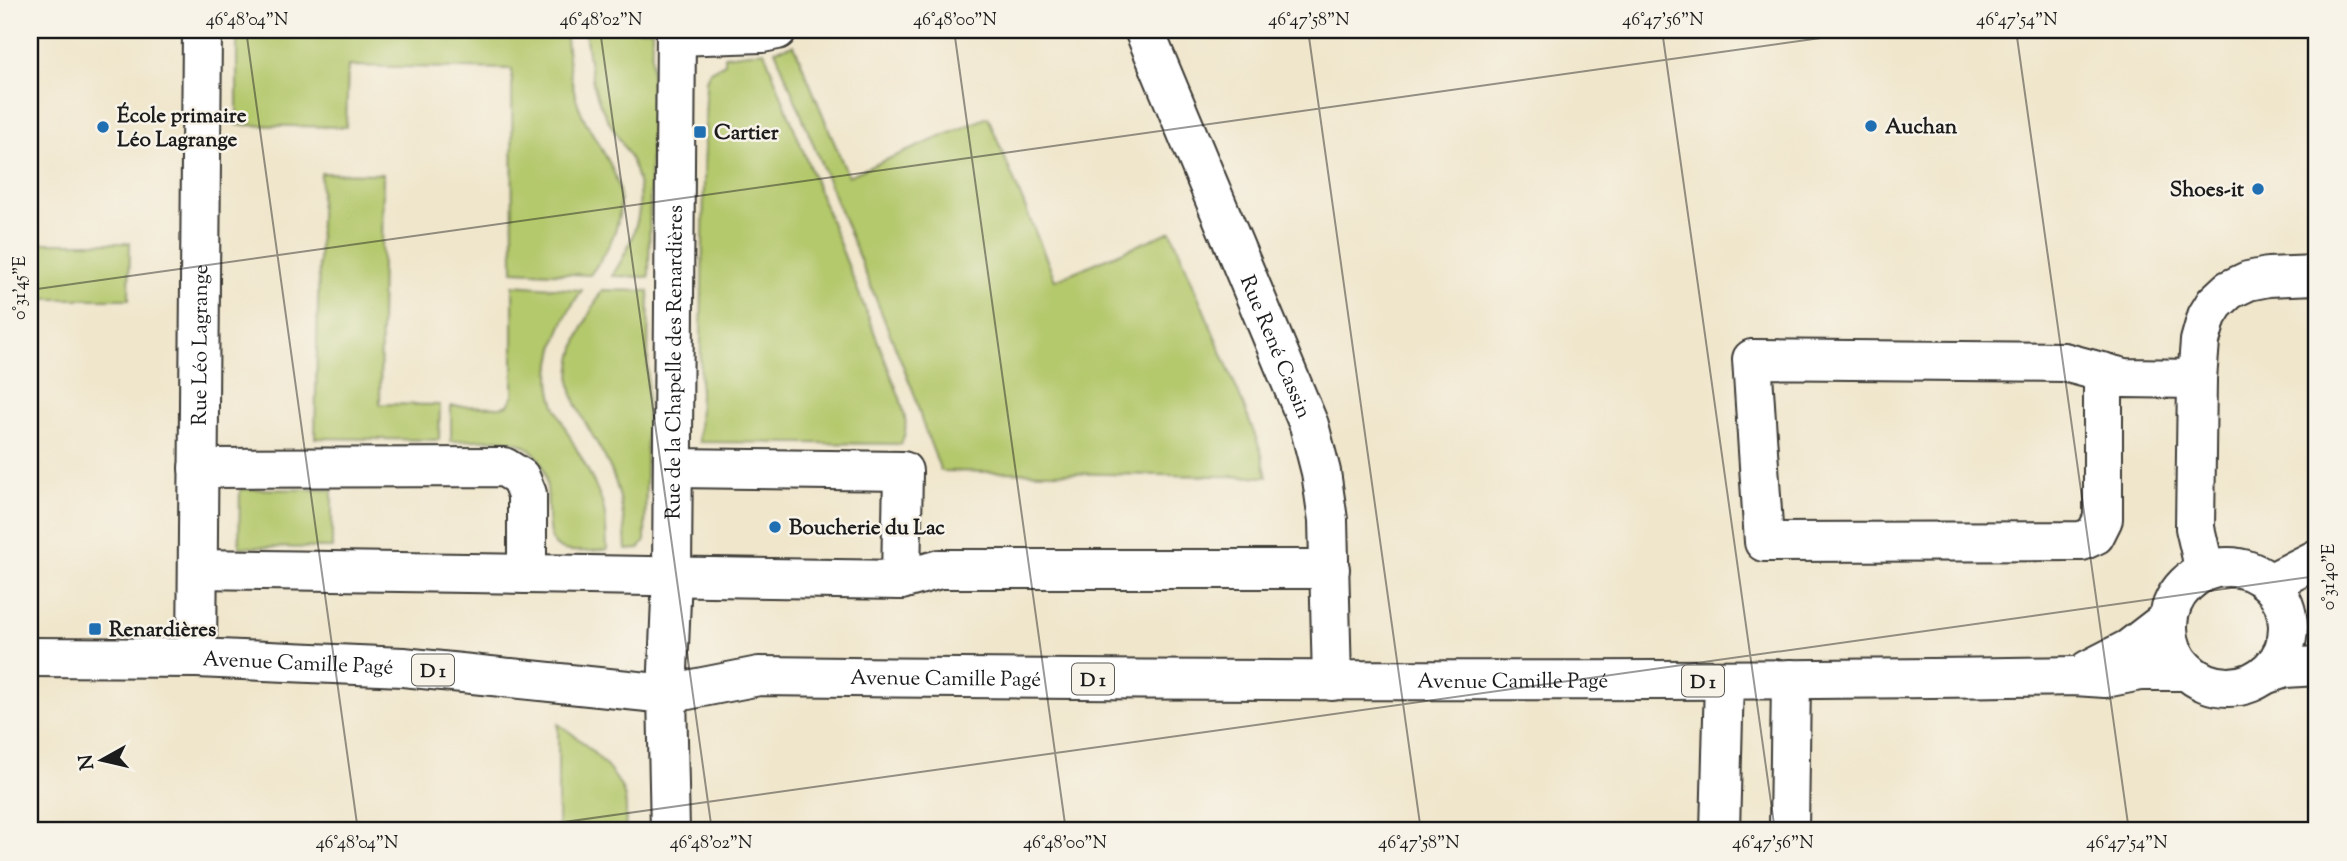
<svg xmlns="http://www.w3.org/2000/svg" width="2347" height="861" font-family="'Sorts Mill Goudy',serif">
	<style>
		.green { fill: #b4c86c; stroke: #687244; stroke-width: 2 }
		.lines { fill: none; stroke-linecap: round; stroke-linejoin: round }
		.minor-casing { stroke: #3c3a36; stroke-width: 42 }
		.major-casing { stroke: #3c3a36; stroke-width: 42 }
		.minor { stroke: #fff; stroke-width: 38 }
		.major { stroke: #fff; stroke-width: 38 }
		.ticks { fill: none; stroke: #1c1c1c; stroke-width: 2; stroke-opacity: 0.45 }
		.poi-dot { fill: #1f6fb2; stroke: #f7f3e8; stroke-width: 2.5 }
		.labels { text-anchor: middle; stroke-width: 5; stroke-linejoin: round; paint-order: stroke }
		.shield { fill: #f7f3e8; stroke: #5e5c59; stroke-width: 2 }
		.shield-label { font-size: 19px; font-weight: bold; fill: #1c1c1c }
		.poi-label { font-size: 21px; font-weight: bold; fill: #1c1c1c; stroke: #f7f3e8; text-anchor: start }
		.street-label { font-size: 21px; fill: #1c1c1c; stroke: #f7f3e8 }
		.neatline { fill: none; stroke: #1c1c1c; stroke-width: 2.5 }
		.ticks-label { font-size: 18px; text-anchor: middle; fill: #1c1c1c }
	</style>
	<rect width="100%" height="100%" fill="#f7f3e8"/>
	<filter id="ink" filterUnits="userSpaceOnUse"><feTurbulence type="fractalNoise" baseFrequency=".0143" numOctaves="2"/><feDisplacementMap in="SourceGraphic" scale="14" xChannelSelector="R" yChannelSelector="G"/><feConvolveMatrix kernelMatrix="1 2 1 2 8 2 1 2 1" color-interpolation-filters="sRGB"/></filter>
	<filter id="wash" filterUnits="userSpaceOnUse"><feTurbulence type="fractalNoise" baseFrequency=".00686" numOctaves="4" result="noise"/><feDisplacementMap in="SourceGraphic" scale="28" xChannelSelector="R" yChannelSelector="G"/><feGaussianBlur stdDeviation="1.57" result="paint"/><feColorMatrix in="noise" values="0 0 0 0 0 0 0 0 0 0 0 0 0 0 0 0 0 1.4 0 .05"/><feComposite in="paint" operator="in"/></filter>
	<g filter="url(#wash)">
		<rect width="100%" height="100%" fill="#f0e6cc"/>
		<!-- green -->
		<path class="green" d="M 237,30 L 565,30 C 568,58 570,87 582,114 C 590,132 602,148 611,166 C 631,206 615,242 590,275 L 513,271 L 512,69 L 348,66 L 346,127 L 237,125 Z
			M 585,30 L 652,30 L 649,277 L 612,276 C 635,241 650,201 631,160 C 622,141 608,123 600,104 C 590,80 588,54 585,30 Z
			M 794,45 L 848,176 L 988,117 L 1055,280 L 1171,231 L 1243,404 L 1261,451 L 1267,477 L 941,471 L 922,422 L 914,393 L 775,50 Z
			M 764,51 L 900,398 C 905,415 909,427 901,444 L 699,442 L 706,80 L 710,71 L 725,63 L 725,56 Z
			M 321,173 L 383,174 L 380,404 L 440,405 L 439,440 L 315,438 Z
			M 30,243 L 130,243 L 129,299 L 30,299 Z
			M 513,285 L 582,290 C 560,320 541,368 555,405 C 568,439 590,468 602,502 C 607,517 606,534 607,550 C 594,550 576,553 564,550 C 530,542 569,464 521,444 C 501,436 472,441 451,441 L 451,406 L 501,407 L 508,405 L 513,396 Z
			M 602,290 L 649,291 L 645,541 L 639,549 L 626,550 C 625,523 622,495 611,470 C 600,444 576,414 571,387 C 566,354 587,318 602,290 Z
			M 240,489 L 332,490 L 332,548 L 239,547 Z
			M 558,724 C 577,735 611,767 621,787 C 628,800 626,817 625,831 L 558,831 Z"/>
	</g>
	<g filter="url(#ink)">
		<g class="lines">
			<!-- minor casing -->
			<g class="minor-casing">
				<g id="minor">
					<path id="s1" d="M 1144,30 L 1309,425 L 1321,472 L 1328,520 L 1332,681"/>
					<path d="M 676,36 L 762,33 L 777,30"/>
					<path d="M 2103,372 L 2103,519 L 2095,535 L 2082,541 L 1764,542 L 1752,359 L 2064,362 L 2124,378 L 2197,379"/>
					<path d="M 673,468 L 903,471 L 901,580"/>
					<path d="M 198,569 L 527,574 L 527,494 L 520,477 L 504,467 L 198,468"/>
					<path d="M 2205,571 L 2195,528 L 2197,379 L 2200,341 L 2207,316 L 2215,303 L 2229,290 L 2248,281 L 2268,277 L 2317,275"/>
					<path d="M 527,574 L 901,580 L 940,569 L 1330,569"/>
					<path d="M 2270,583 L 2317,559"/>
					<path id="s2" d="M 197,658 L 202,30"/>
					<path id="s3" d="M 670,831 L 667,694 L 672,575 L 676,30"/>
					<path d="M 1720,831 L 1724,680"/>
					<path d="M 1789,831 L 1791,679"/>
				</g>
			</g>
			<!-- major casing -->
			<g class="major-casing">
				<g id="major">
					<circle cx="2228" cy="627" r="60"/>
					<path id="s4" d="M 30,657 L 197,658 L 403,667 L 667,694 L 759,676 C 1198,681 1636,683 2075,676 L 2105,678 L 2140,671 L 2187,671"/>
					<path d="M 2088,670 L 2129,649 L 2168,619"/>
					<path d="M 2264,675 L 2285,668 L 2317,666"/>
				</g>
			</g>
			<!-- minor -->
			<use href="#minor" class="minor"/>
			<!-- major -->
			<use href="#major" class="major"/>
		</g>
	</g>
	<!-- ticks -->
	<path class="ticks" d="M 246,30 L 358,831M 600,30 L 712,831M 954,30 L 1066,831M 1308,30 L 1421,831M 1662,30 L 1775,831M 2016,30 L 2129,831M 30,290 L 1878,30M 500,831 L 2317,576"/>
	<!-- markers -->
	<g class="poi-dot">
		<circle cx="1871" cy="126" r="7"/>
		<circle cx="103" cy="127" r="7"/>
		<rect x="693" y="125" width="14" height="14" rx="3.5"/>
		<circle cx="2258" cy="189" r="7"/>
		<circle cx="775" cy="527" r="7"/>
		<rect x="88" y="622" width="14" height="14" rx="3.5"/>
	</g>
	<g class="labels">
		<!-- shield labels -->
		<g class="shield">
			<rect x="412" y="654.5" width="42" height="31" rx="5"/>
			<rect x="1072" y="663.5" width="42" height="31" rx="5"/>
			<rect x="1682" y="665.5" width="42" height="31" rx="5"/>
		</g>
		<g class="shield-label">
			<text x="433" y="677">D 1</text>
			<text x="1093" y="686">D 1</text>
			<text x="1703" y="688">D 1</text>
		</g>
		<!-- poi labels -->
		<g class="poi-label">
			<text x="117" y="122">École primaire<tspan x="117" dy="24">Léo Lagrange</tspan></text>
			<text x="1885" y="133">Auchan</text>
			<text x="714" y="139">Cartier</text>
			<text x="2244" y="196" text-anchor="end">Shoes-it</text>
			<text x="789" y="534">Boucherie du Lac</text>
			<text x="109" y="636">Renardières</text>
		</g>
		<!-- street labels -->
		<g class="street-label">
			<text dy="7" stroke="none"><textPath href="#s2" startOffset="313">Rue Léo Lagrange</textPath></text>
			<text dy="7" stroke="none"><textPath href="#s1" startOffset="343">Rue René Cassin</textPath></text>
			<text dy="7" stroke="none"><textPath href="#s3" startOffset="469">Rue de la Chapelle des Renardières</textPath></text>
			<text dy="7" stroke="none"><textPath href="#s4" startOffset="268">Avenue Camille Pagé</textPath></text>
			<text dy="7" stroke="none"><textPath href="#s4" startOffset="919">Avenue Camille Pagé</textPath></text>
			<text dy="7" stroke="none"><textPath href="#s4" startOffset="1486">Avenue Camille Pagé</textPath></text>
		</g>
	</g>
	<!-- margin -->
	<rect width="2347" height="861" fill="none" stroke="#f7f3e8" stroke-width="77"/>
	<!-- north arrow -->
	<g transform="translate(102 760) rotate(262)" stroke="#f7f3e8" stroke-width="5" paint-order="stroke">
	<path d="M0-5L12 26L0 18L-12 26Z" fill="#1c1c1c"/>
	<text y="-10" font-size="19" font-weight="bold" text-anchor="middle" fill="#1c1c1c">N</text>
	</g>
	<rect x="38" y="38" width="2270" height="784" class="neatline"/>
	<g class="ticks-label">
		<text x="247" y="25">46°48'04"N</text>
		<text x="601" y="25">46°48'02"N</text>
		<text x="955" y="25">46°48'00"N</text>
		<text x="1309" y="25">46°47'58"N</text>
		<text x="1663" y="25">46°47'56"N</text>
		<text x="2017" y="25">46°47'54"N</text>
		<text transform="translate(19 288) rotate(-90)" y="6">0°31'45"E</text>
		<text transform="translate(2328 577) rotate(-90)" y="6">0°31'40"E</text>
		<text x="357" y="848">46°48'04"N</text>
		<text x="711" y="848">46°48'02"N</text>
		<text x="1065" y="848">46°48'00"N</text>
		<text x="1419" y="848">46°47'58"N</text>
		<text x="1773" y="848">46°47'56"N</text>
		<text x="2127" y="848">46°47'54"N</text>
	</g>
</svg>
